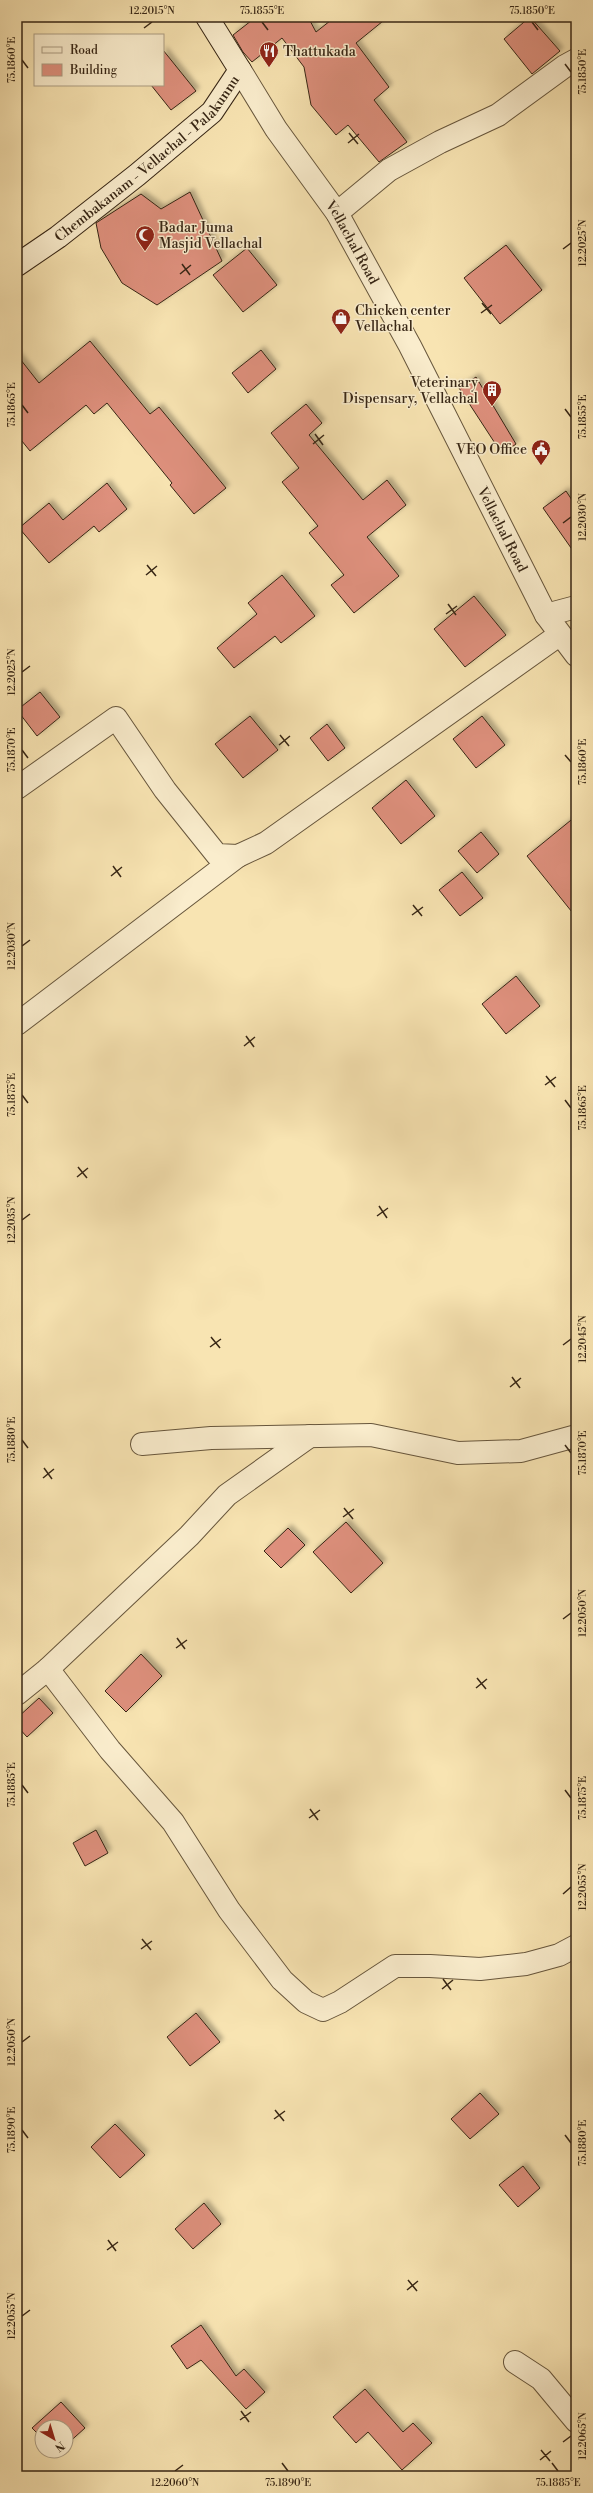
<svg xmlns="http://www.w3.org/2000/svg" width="593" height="2493" font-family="'Libre Bodoni',serif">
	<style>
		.building { fill: #de907d; stroke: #372615; filter: url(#shadow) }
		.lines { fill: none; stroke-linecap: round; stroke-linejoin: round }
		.street-casing { stroke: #67563c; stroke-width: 24 }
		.secondary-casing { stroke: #372615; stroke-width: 24 }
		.street { stroke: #faedcd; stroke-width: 22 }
		.secondary { stroke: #faedcd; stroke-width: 22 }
		.ticks { fill: none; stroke: #372615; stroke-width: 1.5 }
		.labels { text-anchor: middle; stroke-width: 3; stroke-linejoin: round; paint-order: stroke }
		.poi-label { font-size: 14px; fill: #372615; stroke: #faedcd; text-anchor: start }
		.street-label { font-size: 14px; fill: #372615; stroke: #faedcd }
		.neatline { fill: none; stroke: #372615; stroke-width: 1.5 }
		.ticks-label { font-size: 10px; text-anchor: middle; fill: #372615 }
	</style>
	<defs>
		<filter id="shadow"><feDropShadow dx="3.5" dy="-3.5" stdDeviation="2" flood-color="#0004"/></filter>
	</defs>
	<rect width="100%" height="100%" fill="#f8e4b2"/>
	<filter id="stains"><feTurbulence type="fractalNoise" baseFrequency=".005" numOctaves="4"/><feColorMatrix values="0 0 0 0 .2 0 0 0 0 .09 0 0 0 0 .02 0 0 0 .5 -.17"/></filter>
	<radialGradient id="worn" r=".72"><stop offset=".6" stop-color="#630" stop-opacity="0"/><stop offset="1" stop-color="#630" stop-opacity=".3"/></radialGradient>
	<!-- building -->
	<path class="building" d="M 256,17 L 308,17 L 316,32 L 335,17 L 388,17 L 356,43 L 389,87 L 374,100 L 407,142 L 379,162 L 348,125 L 336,135 L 311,105 L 304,67 L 282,38 L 252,62 L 243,52 L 233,35 Z
		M 530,17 L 560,51 L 532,74 L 504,39 Z
		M 163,50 L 196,91 L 171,110 L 151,85 L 163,85 Z
		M 190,192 L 222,261 L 157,305 L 122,283 L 101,248 L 96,223 L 141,194 L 161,209 Z
		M 506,245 L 542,290 L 500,324 L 464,278 Z
		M 247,248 L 277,285 L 243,312 L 213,275 Z
		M 90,341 L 150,414 L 159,407 L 226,488 L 194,514 L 170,485 L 172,483 L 107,403 L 94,414 L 86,405 L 30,451 L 17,435 L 17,355 L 39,383 Z
		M 261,350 L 276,369 L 248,393 L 232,373 Z
		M 476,377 L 516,444 L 502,454 L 459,388 Z
		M 306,404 L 322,423 L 309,435 L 363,500 L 387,480 L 406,505 L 367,537 L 399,576 L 354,613 L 331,585 L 344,575 L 309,533 L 318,526 L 282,482 L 299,468 L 271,433 Z
		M 107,483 L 127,509 L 99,532 L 94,526 L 49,563 L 19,528 L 49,503 L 63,520 Z
		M 566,491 L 576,506 L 576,555 L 543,508 Z
		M 282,575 L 315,616 L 281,643 L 275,636 L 234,668 L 217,648 L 257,614 L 248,603 Z
		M 474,596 L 506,635 L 465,667 L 434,629 Z
		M 40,692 L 60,717 L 37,736 L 17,710 Z
		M 250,716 L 278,750 L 243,778 L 215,744 Z
		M 482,716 L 505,745 L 476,768 L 453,739 Z
		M 327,724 L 345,748 L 328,761 L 310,738 Z
		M 406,780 L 435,816 L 401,844 L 372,808 Z
		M 576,816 L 576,917 L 527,856 Z
		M 481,832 L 499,854 L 477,873 L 458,851 Z
		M 462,872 L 483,898 L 460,916 L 439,890 Z
		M 516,976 L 540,1006 L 506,1034 L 482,1004 Z
		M 346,1522 L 383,1563 L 351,1593 L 313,1552 Z
		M 288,1528 L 305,1545 L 281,1568 L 264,1551 Z
		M 141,1654 L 162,1676 L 126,1712 L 105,1691 Z
		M 39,1698 L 53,1713 L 27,1737 L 17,1726 L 17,1718 Z
		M 96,1830 L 108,1853 L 85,1866 L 73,1843 Z
		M 196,2013 L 220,2042 L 190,2066 L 167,2037 Z
		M 480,2093 L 499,2114 L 470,2139 L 451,2119 Z
		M 115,2124 L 145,2155 L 120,2178 L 91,2147 Z
		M 523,2166 L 540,2188 L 518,2207 L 499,2185 Z
		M 204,2203 L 221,2224 L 193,2249 L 175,2229 Z
		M 201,2325 L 236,2376 L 244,2369 L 265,2392 L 246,2409 L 201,2360 L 187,2369 L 171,2346 Z
		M 365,2389 L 403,2432 L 413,2423 L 432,2443 L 402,2470 L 368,2432 L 356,2443 L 333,2417 Z
		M 61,2402 L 85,2428 L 66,2445 L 66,2427 L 42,2427 L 42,2438 L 32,2428 Z"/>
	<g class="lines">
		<!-- street casing -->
		<g class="street-casing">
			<g id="street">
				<path id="s1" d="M 240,70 L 276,129 L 337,213 L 410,346 L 546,615 L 576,655"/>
				<path d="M 337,213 L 389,170 L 440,142 L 498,115 L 565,66 L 576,60"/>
				<path d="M 546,615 L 576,607"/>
				<path d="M 17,788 L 116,718 L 165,790 L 217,855 L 238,856 L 266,843 L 559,635"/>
				<path d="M 17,1024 L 238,856"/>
				<path d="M 142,1444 L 211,1438 L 371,1435 L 458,1453 L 521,1451 L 576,1436"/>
				<path d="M 48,1669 L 110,1750 L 173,1822 L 229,1910 L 282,1980 L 306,2002 L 323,2010 L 340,2002 L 395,1966 L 430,1966 L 480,1969 L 526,1964 L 559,1955 L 576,1946"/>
				<path d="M 17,1694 L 48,1669 L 189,1536 L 227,1495 L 310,1436"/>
				<path d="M 515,2362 L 541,2379 L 576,2421"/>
			</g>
		</g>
		<!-- secondary casing -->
		<g class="secondary-casing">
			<g id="secondary">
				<path id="s2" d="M 17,265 L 58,237 L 137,175 L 212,112 L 240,70 L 207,17"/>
			</g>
		</g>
		<!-- street -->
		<use href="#street" class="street"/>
		<!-- secondary -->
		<use href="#secondary" class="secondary"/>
	</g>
	<!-- ticks -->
	<path class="ticks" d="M 262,22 L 268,30M 532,22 L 538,30M 144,28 L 152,22M 22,60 L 28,68M 565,64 L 571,72M 349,133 L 358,144M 348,143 L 359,134M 563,249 L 571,243M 182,264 L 190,275M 180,274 L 191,265M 482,303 L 491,314M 481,313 L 492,305M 22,405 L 28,413M 565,409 L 571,417M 315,434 L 323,445M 313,444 L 324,435M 563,523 L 571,517M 147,565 L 156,576M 146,575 L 157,566M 448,604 L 456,615M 446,614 L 457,606M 22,672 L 30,666M 280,735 L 289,746M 279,745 L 290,736M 22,750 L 28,758M 565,755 L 571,762M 113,866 L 121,877M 111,876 L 122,867M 413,905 L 422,916M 412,915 L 423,907M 22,946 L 30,940M 246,1036 L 254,1047M 244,1046 L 255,1037M 546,1076 L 555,1087M 545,1085 L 556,1077M 22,1095 L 28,1103M 565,1100 L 571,1108M 78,1167 L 87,1178M 77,1177 L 88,1168M 379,1206 L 387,1218M 377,1216 L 388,1208M 22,1220 L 30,1214M 211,1337 L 220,1348M 563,1345 L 571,1339M 210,1347 L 221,1339M 512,1377 L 520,1388M 510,1387 L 521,1378M 22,1440 L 28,1448M 565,1445 L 571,1453M 44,1468 L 52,1479M 43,1478 L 54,1469M 344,1508 L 353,1519M 343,1517 L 354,1509M 563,1619 L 571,1613M 177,1638 L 185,1649M 176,1648 L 187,1640M 477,1678 L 486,1689M 476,1688 L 487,1679M 22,1785 L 28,1793M 565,1790 L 571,1798M 310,1809 L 318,1820M 309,1818 L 320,1810M 563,1894 L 571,1887M 142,1939 L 151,1950M 141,1949 L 152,1941M 443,1979 L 451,1990M 442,1989 L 453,1980M 22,2042 L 30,2036M 275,2110 L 284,2121M 274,2119 L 285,2111M 22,2130 L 28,2138M 565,2135 L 571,2143M 108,2240 L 116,2251M 107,2250 L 118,2242M 408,2280 L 417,2291M 407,2290 L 418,2281M 22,2316 L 30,2310M 241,2411 L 249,2422M 240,2420 L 251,2412M 563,2442 L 571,2436M 541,2450 L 550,2461M 540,2460 L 551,2451M 282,2463 L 288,2471M 552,2463 L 558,2471M 175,2471 L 183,2465"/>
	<!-- icons -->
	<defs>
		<g id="restaurant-pin" transform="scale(1)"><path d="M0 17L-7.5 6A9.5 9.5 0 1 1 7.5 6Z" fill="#8f2418" stroke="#faedcd"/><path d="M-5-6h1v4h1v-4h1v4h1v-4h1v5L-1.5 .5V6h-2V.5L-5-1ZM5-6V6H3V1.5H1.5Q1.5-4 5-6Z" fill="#fff"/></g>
		<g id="mosque-pin" transform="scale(1)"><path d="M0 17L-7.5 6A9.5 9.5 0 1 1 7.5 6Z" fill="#8f2418" stroke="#faedcd"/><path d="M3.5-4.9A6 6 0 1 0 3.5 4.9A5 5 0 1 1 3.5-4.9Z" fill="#fff"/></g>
		<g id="shop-pin" transform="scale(1)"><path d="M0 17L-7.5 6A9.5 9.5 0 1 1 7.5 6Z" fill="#8f2418" stroke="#faedcd"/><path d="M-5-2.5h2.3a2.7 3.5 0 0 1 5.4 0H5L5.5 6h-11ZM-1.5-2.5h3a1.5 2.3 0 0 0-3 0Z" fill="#fff"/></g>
		<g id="building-pin" transform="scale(1)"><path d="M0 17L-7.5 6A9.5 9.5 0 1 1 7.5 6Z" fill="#8f2418" stroke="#faedcd"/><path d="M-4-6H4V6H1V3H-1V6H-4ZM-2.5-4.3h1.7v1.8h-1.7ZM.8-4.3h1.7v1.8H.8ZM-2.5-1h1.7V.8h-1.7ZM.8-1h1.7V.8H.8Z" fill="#fff"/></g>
		<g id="civic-pin" transform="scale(1)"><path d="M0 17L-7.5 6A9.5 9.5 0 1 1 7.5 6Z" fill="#8f2418" stroke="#faedcd"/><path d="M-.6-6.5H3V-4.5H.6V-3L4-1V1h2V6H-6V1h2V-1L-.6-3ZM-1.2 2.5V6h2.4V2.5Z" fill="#fff"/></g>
	</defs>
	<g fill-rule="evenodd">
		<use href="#restaurant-pin" x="269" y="51"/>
		<use href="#mosque-pin" x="145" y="235"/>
		<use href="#shop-pin" x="341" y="318"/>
		<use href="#building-pin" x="492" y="390"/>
		<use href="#civic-pin" x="541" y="449"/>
	</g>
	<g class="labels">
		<!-- poi labels -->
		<g class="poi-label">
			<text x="283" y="56">Thattukada</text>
			<text x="159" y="232">Badar Juma<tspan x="159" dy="16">Masjid Vellachal</tspan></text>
			<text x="355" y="315">Chicken center<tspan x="355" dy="16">Vellachal</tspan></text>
			<text x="478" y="387" text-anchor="end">Veterinary<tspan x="478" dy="16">Dispensary, Vellachal</tspan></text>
			<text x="527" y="454" text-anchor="end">VEO Office</text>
		</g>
		<!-- street labels -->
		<g class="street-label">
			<text dy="5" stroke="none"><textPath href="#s2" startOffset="169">Chembakanam - Vellachal - Palakunnu</textPath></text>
			<text dy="5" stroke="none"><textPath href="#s1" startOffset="206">Vellachal Road</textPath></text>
			<text dy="5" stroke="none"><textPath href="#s1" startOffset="530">Vellachal Road</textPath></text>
		</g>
	</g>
	<!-- margin -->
	<rect width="593" height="2493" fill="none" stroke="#f8e4b2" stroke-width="44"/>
	<!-- legend -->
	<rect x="34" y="34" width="130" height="52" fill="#faedcd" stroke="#ac9d83"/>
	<rect x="42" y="47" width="20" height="6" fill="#faedcd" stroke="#ac9d83"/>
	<text x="70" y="54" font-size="12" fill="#372615">Road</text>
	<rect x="42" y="64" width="20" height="12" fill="#de907d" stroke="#ac9d83"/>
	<text x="70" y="74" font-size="12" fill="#372615">Building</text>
	<!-- north arrow -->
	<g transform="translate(54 2439) rotate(142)"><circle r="19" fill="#faedcd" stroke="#ac9d83"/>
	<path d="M0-3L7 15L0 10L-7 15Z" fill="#8f2418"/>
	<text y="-6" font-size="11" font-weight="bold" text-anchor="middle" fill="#372615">N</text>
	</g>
	<rect x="22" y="22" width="549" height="2449" class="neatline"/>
	<g class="ticks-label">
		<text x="152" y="14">12.2015°N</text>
		<text x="262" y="14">75.1855°E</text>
		<text x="532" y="14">75.1850°E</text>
		<text transform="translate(11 60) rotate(-90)" y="4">75.1860°E</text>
		<text transform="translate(582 72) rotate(-90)" y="4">75.1850°E</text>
		<text transform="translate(582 243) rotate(-90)" y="4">12.2025°N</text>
		<text transform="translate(11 405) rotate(-90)" y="4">75.1865°E</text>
		<text transform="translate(582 417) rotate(-90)" y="4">75.1855°E</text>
		<text transform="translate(582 517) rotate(-90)" y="4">12.2030°N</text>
		<text transform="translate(11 672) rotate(-90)" y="4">12.2025°N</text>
		<text transform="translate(11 750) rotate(-90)" y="4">75.1870°E</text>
		<text transform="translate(582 762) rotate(-90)" y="4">75.1860°E</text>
		<text transform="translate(11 946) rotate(-90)" y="4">12.2030°N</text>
		<text transform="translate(11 1095) rotate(-90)" y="4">75.1875°E</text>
		<text transform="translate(582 1108) rotate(-90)" y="4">75.1865°E</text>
		<text transform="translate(11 1220) rotate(-90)" y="4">12.2035°N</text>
		<text transform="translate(582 1339) rotate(-90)" y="4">12.2045°N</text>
		<text transform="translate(11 1440) rotate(-90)" y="4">75.1880°E</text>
		<text transform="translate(582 1453) rotate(-90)" y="4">75.1870°E</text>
		<text transform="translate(582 1613) rotate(-90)" y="4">12.2050°N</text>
		<text transform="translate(11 1785) rotate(-90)" y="4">75.1885°E</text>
		<text transform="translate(582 1798) rotate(-90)" y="4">75.1875°E</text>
		<text transform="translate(582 1887) rotate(-90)" y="4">12.2055°N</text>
		<text transform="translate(11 2042) rotate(-90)" y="4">12.2050°N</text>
		<text transform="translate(11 2130) rotate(-90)" y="4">75.1890°E</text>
		<text transform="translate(582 2143) rotate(-90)" y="4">75.1880°E</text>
		<text transform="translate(11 2316) rotate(-90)" y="4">12.2055°N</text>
		<text transform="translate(582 2436) rotate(-90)" y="4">12.2065°N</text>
		<text x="175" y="2486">12.2060°N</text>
		<text x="288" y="2486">75.1890°E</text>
		<text x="558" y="2486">75.1885°E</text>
	</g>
	<rect width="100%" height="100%" filter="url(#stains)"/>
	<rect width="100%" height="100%" fill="url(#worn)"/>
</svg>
